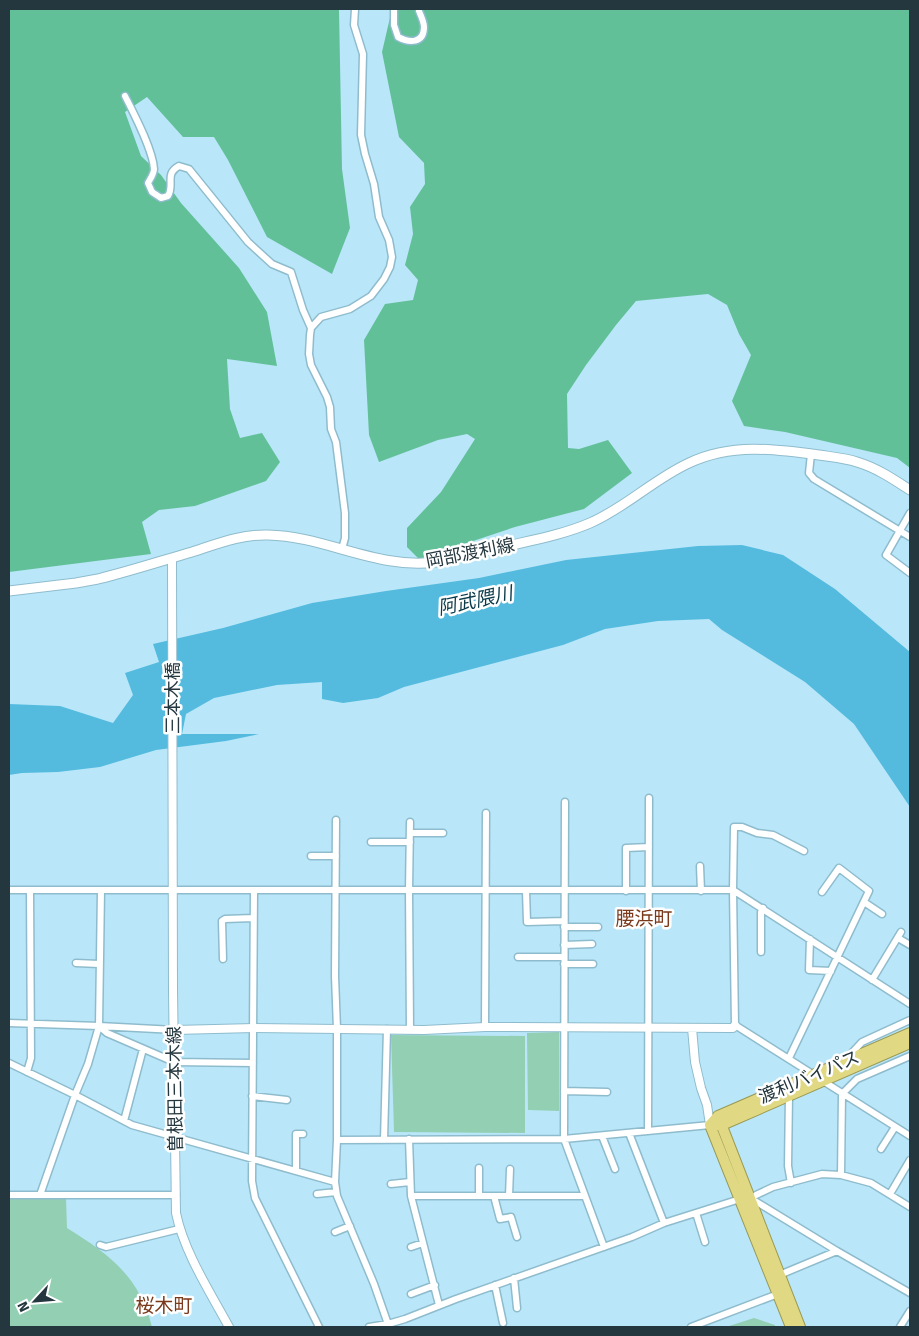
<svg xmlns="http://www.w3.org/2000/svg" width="919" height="1336" font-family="'Fira Sans','Noto Sans JP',sans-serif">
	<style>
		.green { fill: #93cfb3 }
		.forest { fill: #62c099 }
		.water { fill: #54bbdf }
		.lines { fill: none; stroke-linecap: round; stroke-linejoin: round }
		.minor-casing { stroke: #8fbccd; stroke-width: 9 }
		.tertiary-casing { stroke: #8fbccd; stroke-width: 10 }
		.secondary-casing { stroke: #8fbccd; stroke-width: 11 }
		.trunk-casing { stroke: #9a9a56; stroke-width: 12 }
		.minor { stroke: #fff; stroke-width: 6 }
		.tertiary { stroke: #fff; stroke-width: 8 }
		.secondary { stroke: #fff; stroke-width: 9 }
		.trunk { stroke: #e0d882; stroke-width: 10 }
		.labels { text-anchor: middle; stroke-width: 5; stroke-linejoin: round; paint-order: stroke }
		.street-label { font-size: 18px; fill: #24373e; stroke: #fff }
		.water-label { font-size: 19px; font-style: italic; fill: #0b3a49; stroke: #fff }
		.neighbourhood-label { font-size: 19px; fill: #7a391a; stroke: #fff }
	</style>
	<rect width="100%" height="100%" fill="#b9e7f9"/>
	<!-- green -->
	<path class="green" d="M 559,1032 L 559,1111 L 528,1110 L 527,1033 Z
		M 391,1035 L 525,1036 L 525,1133 L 394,1132 Z
		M 9,1198 L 66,1198 L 67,1228 C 109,1254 140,1277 152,1327 L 9,1327 Z
		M 754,1318 L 775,1325 L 775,1327 L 726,1327 Z"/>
	<!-- forest -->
	<path class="forest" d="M 9,9 L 339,9 L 342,169 L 350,228 L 332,274 L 267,237 L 228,160 L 214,137 L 183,137 L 147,97 L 125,112 L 141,156 L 161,175 L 181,203 L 239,268 L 267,312 L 277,366 L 227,359 L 230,409 L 240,438 L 262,433 L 280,462 L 266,481 L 195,506 L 159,510 L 142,522 L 151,554 L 9,572 Z
		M 392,9 L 910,9 L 910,468 L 897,458 L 785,432 L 744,426 L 732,401 L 751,355 L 739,334 L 727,305 L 708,294 L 636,301 L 616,325 L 586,365 L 567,394 L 568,448 L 579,449 L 608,440 L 632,473 L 584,509 L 515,527 L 419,559 L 407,547 L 407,528 L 441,492 L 475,439 L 467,434 L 438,440 L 379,462 L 369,435 L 364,340 L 385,304 L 413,300 L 418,280 L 405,265 L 413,234 L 410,207 L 425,184 L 424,163 L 399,137 L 382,52 Z"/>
	<!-- water -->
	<path class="water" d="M 742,545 L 783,555 L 835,589 L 910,652 L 910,807 L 854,724 L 805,682 L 722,630 L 709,619 L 658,621 L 605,629 L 563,645 L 404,687 L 378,698 L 343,703 L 322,699 L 322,682 L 277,685 L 214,698 L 186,714 L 182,734 L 259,734 L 226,741 L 156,750 L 100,767 L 58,772 L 22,773 L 9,775 L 9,704 L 60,706 L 113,723 L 133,695 L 125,673 L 159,662 L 153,644 L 223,628 L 312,603 L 386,591 L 479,578 L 566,560 L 698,546 Z"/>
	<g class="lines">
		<!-- minor casing -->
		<g class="minor-casing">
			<path id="minor" d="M 394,9 L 394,25 L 398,37 C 409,43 424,44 424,27 C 424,22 421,16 419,11
				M 125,96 C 134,114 153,150 154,169 C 154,174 150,179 148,183 L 152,192 L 161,198 L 168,196 C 175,184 164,174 179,166 L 189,169 L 248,242 L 272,264 L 291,272 L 303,310 L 311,328
				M 811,454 L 809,473 L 814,479 L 910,537
				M 910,513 L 886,555 L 910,573
				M 342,549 L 345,538 L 345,513 L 336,442 L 331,429 L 330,407 L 327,397 L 311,365 L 309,354 L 310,335 L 311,328 L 321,317 L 350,309 L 371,296 L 384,279 L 390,267 L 392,257 L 389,240 L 379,217 L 374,184 L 365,154 L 361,135 L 363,54 L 354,25 L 355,9
				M 565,802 L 564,1139 L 604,1247
				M 336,820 L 335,976 L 337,1029 L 337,1140 L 335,1182 L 337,1196 L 374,1284 L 389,1327
				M 410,822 L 409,890 L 410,1029
				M 411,833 L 443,833
				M 371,842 L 410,842
				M 804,851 L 773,835 L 757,833 L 742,827 L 734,827 L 733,890 L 735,1025 L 814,1075
				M 311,856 L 336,856
				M 700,866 L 701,891
				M 9,890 L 733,890 L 910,1004
				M 254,890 L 252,1181 L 255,1198 L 319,1327
				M 526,891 L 527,922 L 564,921
				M 626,891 L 626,848 L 649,847
				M 864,902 L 882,914
				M 564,927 L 598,927
				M 898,938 L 910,945
				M 810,939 L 809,970 L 831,971
				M 564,945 L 592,944
				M 761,952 L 761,912 L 763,908
				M 518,957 L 564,957
				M 223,959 L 222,921 L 225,919 L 253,918
				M 76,963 L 99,964
				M 564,964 L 593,964
				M 872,980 L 901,932
				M 9,1023 L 99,1026 L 175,1030
				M 99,1026 L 107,1033 L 174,1062 L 253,1063
				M 485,1027 L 486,813
				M 848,1057 L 862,1042 L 910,1020
				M 789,1058 L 869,891 L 839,868 L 822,892
				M 9,1063 L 75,1095 L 132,1125 L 335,1182
				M 27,1072 L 31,1058 L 30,890
				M 823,1081 L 910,1136
				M 564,1091 L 607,1092
				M 789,1095 L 788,1166 L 791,1183
				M 252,1096 L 287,1100
				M 124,1121 L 143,1049
				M 648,1131 L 649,798
				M 629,1133 L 664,1223
				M 602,1136 L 615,1169
				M 409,1139 L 411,1196 L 439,1305
				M 337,1140 L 564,1139 L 710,1125
				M 384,1140 L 387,1029
				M 881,1149 L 895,1127
				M 296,1170 L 296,1134 L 303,1134
				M 841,1175 L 842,1094 L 857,1079 L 910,1056
				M 391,1184 L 410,1182
				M 317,1194 L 336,1192
				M 890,1194 L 910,1160
				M 9,1195 L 176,1195
				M 40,1195 L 75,1095 L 88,1064 L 99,1026 L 101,890
				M 756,1195 L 773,1187 L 822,1174 L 841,1175 L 871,1183 L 910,1207
				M 411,1196 L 585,1196
				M 479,1196 L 479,1168
				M 494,1196 L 500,1219 L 511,1217 L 517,1237
				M 509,1196 L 510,1169
				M 696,1213 L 705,1242
				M 335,1232 L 350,1226
				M 100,1245 L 106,1247 L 179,1229
				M 411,1247 L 423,1243
				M 777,1276 L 837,1251
				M 514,1278 L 517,1308
				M 495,1285 L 503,1323
				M 411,1294 L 435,1285
				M 369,1327 L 388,1324 L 405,1319 L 456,1299 L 632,1237 L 664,1223 L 740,1199 L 750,1198 L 837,1251 L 910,1293
				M 691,1327 L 778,1294
				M 900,1327 L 910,1311"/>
		</g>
		<!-- tertiary casing -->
		<g class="tertiary-casing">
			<path id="tertiary" d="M 172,558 L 173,989 L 176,1213 C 184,1252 210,1292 229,1327
				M 692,1028 L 695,1062 L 701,1088 L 707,1105 L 710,1125
				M 175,1030 L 254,1028 L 424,1030 L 485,1027 L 733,1028 L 735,1025"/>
		</g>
		<!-- secondary casing -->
		<g class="secondary-casing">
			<path id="secondary" d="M 9,591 L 76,583 L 98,579 C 130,571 161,561 192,552 C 217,544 242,534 268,535 C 325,536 378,570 436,562 C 458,559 481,552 503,547 C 533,540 562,535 590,523 C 625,508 654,479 689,463 C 731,443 775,449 819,455 C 832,457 845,458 857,462 C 877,468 893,479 910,490"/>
		</g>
		<!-- trunk casing -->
		<g class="trunk-casing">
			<path id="trunk" d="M 718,1116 L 800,1327
				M 716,1125 L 722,1125 L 910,1043
				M 791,1327 L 710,1125 L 718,1116 L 910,1033"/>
		</g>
		<!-- minor -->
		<use href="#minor" class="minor"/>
		<!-- tertiary -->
		<use href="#tertiary" class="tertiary"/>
		<!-- secondary -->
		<use href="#secondary" class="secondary"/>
		<!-- trunk -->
		<use href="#trunk" class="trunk"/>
	</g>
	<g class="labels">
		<!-- street labels -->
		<g class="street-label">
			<text transform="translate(470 553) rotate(-11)" y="6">岡部渡利線</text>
			<text transform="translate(173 698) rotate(-90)" y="6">三本木橋</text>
			<text transform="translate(809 1077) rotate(-23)" y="6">渡利バイパス</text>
			<text transform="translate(175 1089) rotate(-91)" y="6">曽根田三本木線</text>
		</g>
		<!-- water labels -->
		<g class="water-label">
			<text transform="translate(475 600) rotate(-12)" y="7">阿武隈川</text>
		</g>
		<!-- neighbourhood labels -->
		<g class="neighbourhood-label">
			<text x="644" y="925">腰浜町</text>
			<text x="164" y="1312">桜木町</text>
		</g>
	</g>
	<!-- border -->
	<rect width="919" height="1336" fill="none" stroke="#24373e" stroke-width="20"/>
	<!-- north arrow -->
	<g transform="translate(35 1301) rotate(244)" stroke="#ffffff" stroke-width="4" paint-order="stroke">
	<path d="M0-4L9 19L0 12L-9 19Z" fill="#24373e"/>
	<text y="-8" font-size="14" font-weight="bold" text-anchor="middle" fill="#24373e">N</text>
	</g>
</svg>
